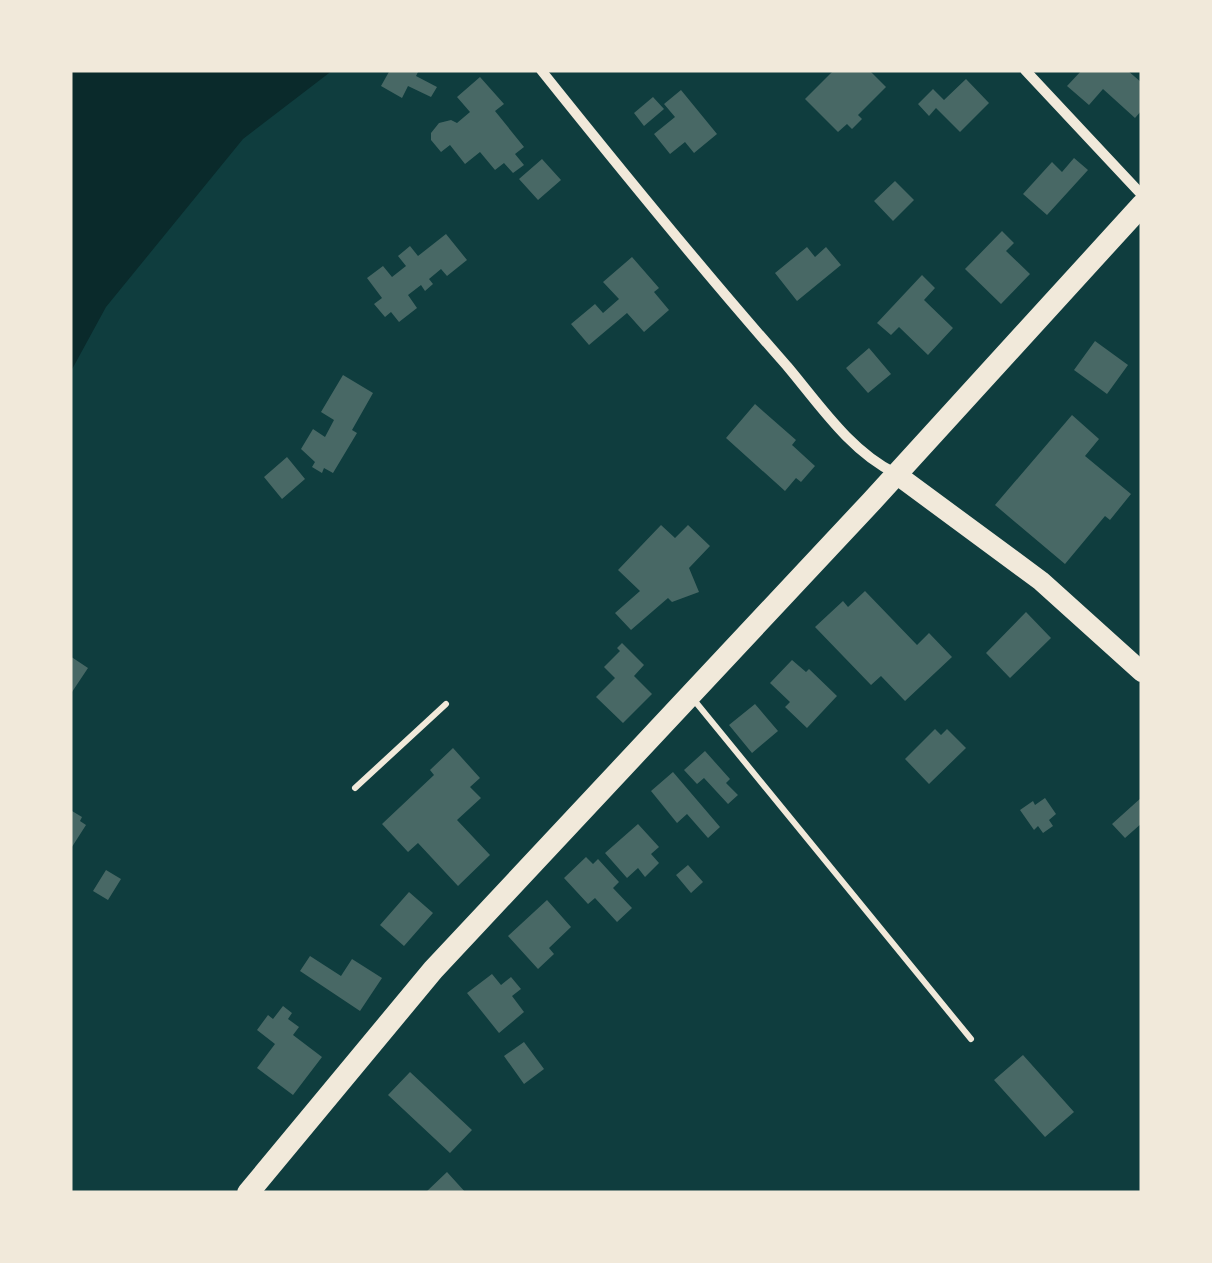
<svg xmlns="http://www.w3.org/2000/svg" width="1212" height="1263" font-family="'Nunito Sans',sans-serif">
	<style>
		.water { fill: #0a2a2b }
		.building { fill: #486865 }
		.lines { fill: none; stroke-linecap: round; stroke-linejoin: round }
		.service { stroke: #f1e9da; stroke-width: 6 }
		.minor { stroke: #f1e9da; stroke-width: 10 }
		.secondary { stroke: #f1e9da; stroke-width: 20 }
		.primary { stroke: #f1e9da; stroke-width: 22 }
	</style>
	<rect width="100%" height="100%" fill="#0f3d3e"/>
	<!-- water -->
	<path class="water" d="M 70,70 L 333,70 L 243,139 L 106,307 L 70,373 Z"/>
	<!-- building -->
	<path class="building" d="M 390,70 L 419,70 L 416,76 L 437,87 L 431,97 L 408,86 L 402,98 L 381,86 Z
		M 834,70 L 869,70 L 886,87 L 858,115 L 862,119 L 852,129 L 847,124 L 838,132 L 805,99 Z
		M 1082,70 L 1127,70 L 1142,83 L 1142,110 L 1135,118 L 1103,89 L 1089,105 L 1067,86 Z
		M 480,77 L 504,104 L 495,111 L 524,147 L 515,154 L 524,165 L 513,173 L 504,163 L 495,170 L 480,152 L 465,164 L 450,145 L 441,152 L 431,140 L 431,133 L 439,123 L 451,120 L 457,123 L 470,112 L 457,97 Z
		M 966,79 L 989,103 L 960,132 L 936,108 L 929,116 L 918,104 L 933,89 L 944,100 Z
		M 681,90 L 717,134 L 694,153 L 685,142 L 670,154 L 654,134 L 675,117 L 664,104 Z
		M 653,97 L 664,109 L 644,126 L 634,113 Z
		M 1074,158 L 1088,170 L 1047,215 L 1023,194 L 1052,162 L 1062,172 Z
		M 542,159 L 561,180 L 538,200 L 519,179 Z
		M 895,181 L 914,200 L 893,221 L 874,201 Z
		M 1002,231 L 1014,243 L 1006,251 L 1030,274 L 1001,304 L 965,269 Z
		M 446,234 L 467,260 L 447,276 L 441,269 L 429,279 L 433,284 L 425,291 L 421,285 L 408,295 L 417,308 L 399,322 L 391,312 L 385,317 L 374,304 L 382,298 L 367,278 L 383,266 L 392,277 L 406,266 L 398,256 L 410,246 L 418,256 Z
		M 807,247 L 815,257 L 826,247 L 841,265 L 797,301 L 775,273 Z
		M 632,257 L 659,288 L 654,292 L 669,310 L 644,332 L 627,313 L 589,345 L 571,324 L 595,304 L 603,313 L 619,299 L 603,282 Z
		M 922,275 L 935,288 L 924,300 L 953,328 L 928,355 L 899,327 L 891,335 L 877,323 Z
		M 1095,341 L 1128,365 L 1107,394 L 1074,370 Z
		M 869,348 L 891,374 L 868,393 L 846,368 Z
		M 343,375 L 373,393 L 352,430 L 357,433 L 333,473 L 324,468 L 322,473 L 312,467 L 315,462 L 301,449 L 313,429 L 325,437 L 334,420 L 321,412 Z
		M 755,404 L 796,440 L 792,445 L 815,466 L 801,482 L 796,478 L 785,491 L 726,438 Z
		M 1072,415 L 1099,439 L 1085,456 L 1131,494 L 1110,520 L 1105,516 L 1065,564 L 995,505 Z
		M 287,457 L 305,479 L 282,499 L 264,477 Z
		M 661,525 L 675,538 L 688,525 L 710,546 L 689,568 L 699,592 L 672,602 L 668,598 L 631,630 L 615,613 L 640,591 L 618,570 Z
		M 865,591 L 917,645 L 929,633 L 952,657 L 905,701 L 881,676 L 871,685 L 815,627 L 843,601 L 848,607 Z
		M 1026,612 L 1051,638 L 1010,678 L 986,653 Z
		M 622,643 L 644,665 L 634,676 L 652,694 L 623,723 L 596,697 L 615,678 L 604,667 L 620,651 L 617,648 Z
		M 70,656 L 88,668 L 70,695 Z
		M 792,660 L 806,672 L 809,669 L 837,696 L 807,728 L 785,707 L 790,702 L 770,683 Z
		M 755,704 L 778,731 L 752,753 L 729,725 Z
		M 935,729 L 941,735 L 947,729 L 966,748 L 929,784 L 905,759 Z
		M 453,748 L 480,778 L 470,787 L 481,798 L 457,820 L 490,855 L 458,886 L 418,843 L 408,852 L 382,824 L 434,775 L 430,770 Z
		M 705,751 L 730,779 L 726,783 L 738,795 L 728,804 L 704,778 L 697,784 L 684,770 Z
		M 673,772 L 720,827 L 708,838 L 687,814 L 677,823 L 651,791 Z
		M 1142,797 L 1142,823 L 1125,838 L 1112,824 Z
		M 1045,798 L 1056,814 L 1049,820 L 1053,826 L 1043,833 L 1038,826 L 1034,830 L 1020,810 L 1033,801 L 1035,805 Z
		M 72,811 L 82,817 L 80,821 L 86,825 L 70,850 Z
		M 638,824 L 659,847 L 651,854 L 659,863 L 645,877 L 638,868 L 627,878 L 605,853 Z
		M 586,857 L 593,864 L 598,859 L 619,882 L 613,888 L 632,908 L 617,922 L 595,898 L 588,904 L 564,878 Z
		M 688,865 L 703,882 L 691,893 L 676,875 Z
		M 106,870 L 121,879 L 108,900 L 93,891 Z
		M 409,892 L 433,913 L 404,946 L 380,925 Z
		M 547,900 L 571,927 L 549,948 L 554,954 L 538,969 L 508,936 Z
		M 310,956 L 341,976 L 352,959 L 382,978 L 360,1011 L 300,971 Z
		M 492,974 L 501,985 L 511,977 L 521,989 L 512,996 L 524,1012 L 499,1033 L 467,993 Z
		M 283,1006 L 292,1013 L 288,1019 L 299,1027 L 293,1035 L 322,1057 L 293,1095 L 257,1068 L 275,1044 L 257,1030 L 268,1015 L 273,1019 Z
		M 524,1042 L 544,1069 L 524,1084 L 504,1056 Z
		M 1023,1055 L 1074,1112 L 1045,1137 L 994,1080 Z
		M 410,1072 L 472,1130 L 450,1153 L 388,1095 Z
		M 447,1172 L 466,1193 L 425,1193 Z"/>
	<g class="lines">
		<!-- service -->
		<path class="service" d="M 694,700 L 971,1039
			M 355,788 L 446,704"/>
		<!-- minor -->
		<path class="minor" d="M 541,70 C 621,170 702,270 787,366 C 819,404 850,451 895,473
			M 1025,70 L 1142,195"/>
		<!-- secondary -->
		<path class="secondary" d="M 896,474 L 1041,581 L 1142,672"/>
		<!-- primary -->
		<path class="primary" d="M 248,1193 L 433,970 L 872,501 L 1142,205"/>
	</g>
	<!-- border -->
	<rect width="1212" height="1263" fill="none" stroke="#f1e9da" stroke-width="145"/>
</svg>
